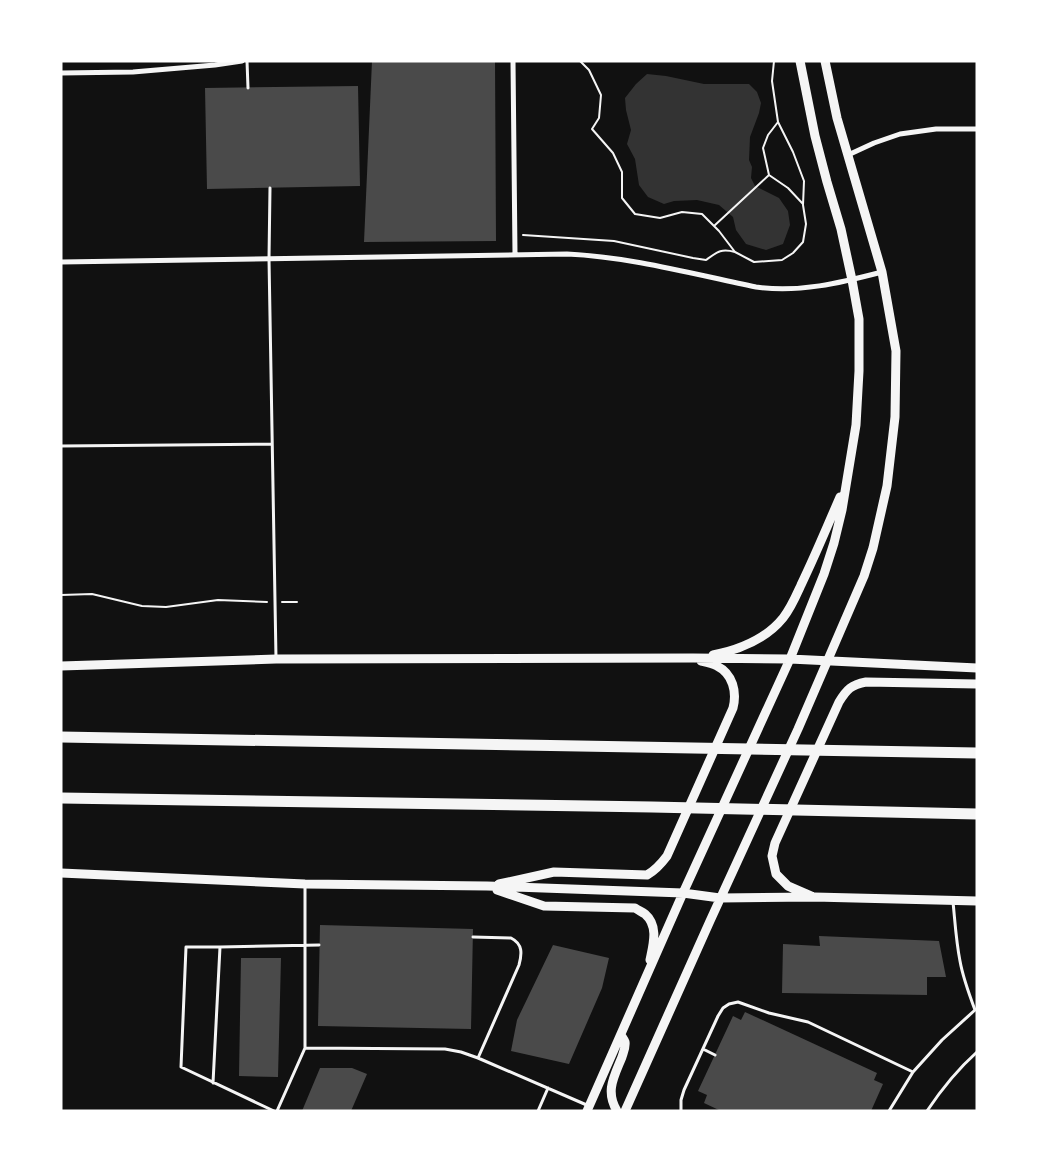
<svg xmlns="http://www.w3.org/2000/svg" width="1038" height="1172" font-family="'Public Sans',sans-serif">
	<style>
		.water { fill: #333 }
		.building { fill: #4a4a4a }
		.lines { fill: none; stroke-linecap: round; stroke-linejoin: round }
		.path { stroke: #f5f5f5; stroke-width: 2 }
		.service { stroke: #f5f5f5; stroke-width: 3 }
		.minor { stroke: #f5f5f5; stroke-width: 5 }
		.secondary { stroke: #f5f5f5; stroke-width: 9 }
		.motorway { stroke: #f5f5f5; stroke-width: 11 }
	</style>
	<rect width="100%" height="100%" fill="#111"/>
	<!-- water -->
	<path class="water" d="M 647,74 L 666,76 L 704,84 L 749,84 L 757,92 L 761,103 L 759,113 L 750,137 L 749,160 L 752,167 L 751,178 L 755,186 L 779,198 L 788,211 L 790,225 L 783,244 L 766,250 L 746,244 L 736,230 L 733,217 L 719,205 L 697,200 L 674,201 L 664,204 L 648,197 L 639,185 L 635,159 L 627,144 L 631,130 L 626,110 L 625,98 L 636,84 Z"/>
	<!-- building -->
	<path class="building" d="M 372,61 L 495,61 L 496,241 L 364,242 Z
		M 358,86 L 360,186 L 207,189 L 205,88 Z
		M 320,925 L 473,929 L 471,1029 L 318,1026 Z
		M 819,936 L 939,941 L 946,977 L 927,977 L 927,995 L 782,993 L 783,944 L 820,946 Z
		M 553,945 L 609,958 L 602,988 L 569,1064 L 511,1051 L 517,1020 Z
		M 241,958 L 281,958 L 278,1077 L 239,1076 Z
		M 745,1012 L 877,1073 L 874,1080 L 883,1084 L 871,1111 L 721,1111 L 704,1103 L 707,1095 L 698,1091 L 733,1016 L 741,1020 Z
		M 320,1068 L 352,1068 L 367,1074 L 351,1111 L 302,1111 Z"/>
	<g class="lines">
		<!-- path -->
		<path class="path" d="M 580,61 L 589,70 L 601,95 L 599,118 L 592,129 L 613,153 L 622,172 L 622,198 L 635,214 L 660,218 L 682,212 L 702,214 L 719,231 L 735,252 L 754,262 L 782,260 L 793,253 L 803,242 L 806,224 L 803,205 L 804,181 L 793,152 L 778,122 L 772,81 L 774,61
			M 778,122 L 768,135 L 763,148 L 769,175 L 788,188 L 803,204
			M 714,226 L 769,175
			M 523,235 L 614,241 L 693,258 L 706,260 C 717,252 721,248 735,252
			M 61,595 L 92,594 L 142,606 L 166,607 L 218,600 L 267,602
			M 282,602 L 297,602"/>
		<!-- service -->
		<path class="service" d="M 247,61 L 248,88
			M 270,188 L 269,259 L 276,658
			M 61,446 L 272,444
			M 473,937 L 511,938 C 523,944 522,954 519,965 L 478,1058
			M 220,947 L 186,947 L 181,1067 L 274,1111
			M 305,1048 L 445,1049 L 461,1052 L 478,1058 L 589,1106
			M 703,1049 L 715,1055
			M 213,1083 L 220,947 L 319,945
			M 277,1111 L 305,1048 L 305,885
			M 538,1111 L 548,1088
			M 681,1111 L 681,1100 L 684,1090 L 718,1016 L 723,1008 L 729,1004 L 738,1002 L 769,1013 L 808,1022 L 913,1072
			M 889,1111 L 913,1072 L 942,1040 L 975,1010 C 969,994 963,978 960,961 C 956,941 955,921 953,902
			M 927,1111 C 941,1090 958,1069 977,1052"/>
		<!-- minor -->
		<path class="minor" d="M 513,61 L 515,254
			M 61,73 L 133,72 L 215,65 L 242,61
			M 848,155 L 874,143 L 900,134 L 936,129 L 977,129
			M 61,262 L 567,254 C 631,257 693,274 756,287 C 799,293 840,283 882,272"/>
		<!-- secondary -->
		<path class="secondary" d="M 713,655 C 738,650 766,639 783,618 C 791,608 796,596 801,585 C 815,556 827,527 840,497
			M 61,666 L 276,659 L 693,658 L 790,659 L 977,668
			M 61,873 L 305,884 L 487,886 L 683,893 L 720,898 L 814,897 L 977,901
			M 499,884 L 554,872 L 647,875 C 656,870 661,864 667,856 L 733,708 C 737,692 733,674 717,666 C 712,663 706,662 701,661
			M 497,890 L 544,906 L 635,908 C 638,910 642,912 645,914 C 659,926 653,945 650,960
			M 811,896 L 788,886 L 776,874 L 772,856 L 775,843 L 839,702 C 847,689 851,685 866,682 L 977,684
			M 587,1111 L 683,893 L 790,659 L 824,574 L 834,543 L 842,510 L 856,425 L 859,371 L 859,319 L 852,280 L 841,229 L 827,182 L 815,136 L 800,61
			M 617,1111 C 605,1091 614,1077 622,1057 C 623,1053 626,1047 625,1042 C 624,1039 622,1037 621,1035
			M 625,1111 L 710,921 L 798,729 L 864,576 L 873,548 L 887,486 L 895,417 L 896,351 L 882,272 L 837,118 L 825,61"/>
		<!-- motorway -->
		<path class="motorway" d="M 61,737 L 977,753
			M 61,798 L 652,807 L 977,814"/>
	</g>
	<!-- border -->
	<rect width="1038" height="1172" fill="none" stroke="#ffffff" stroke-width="125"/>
</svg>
